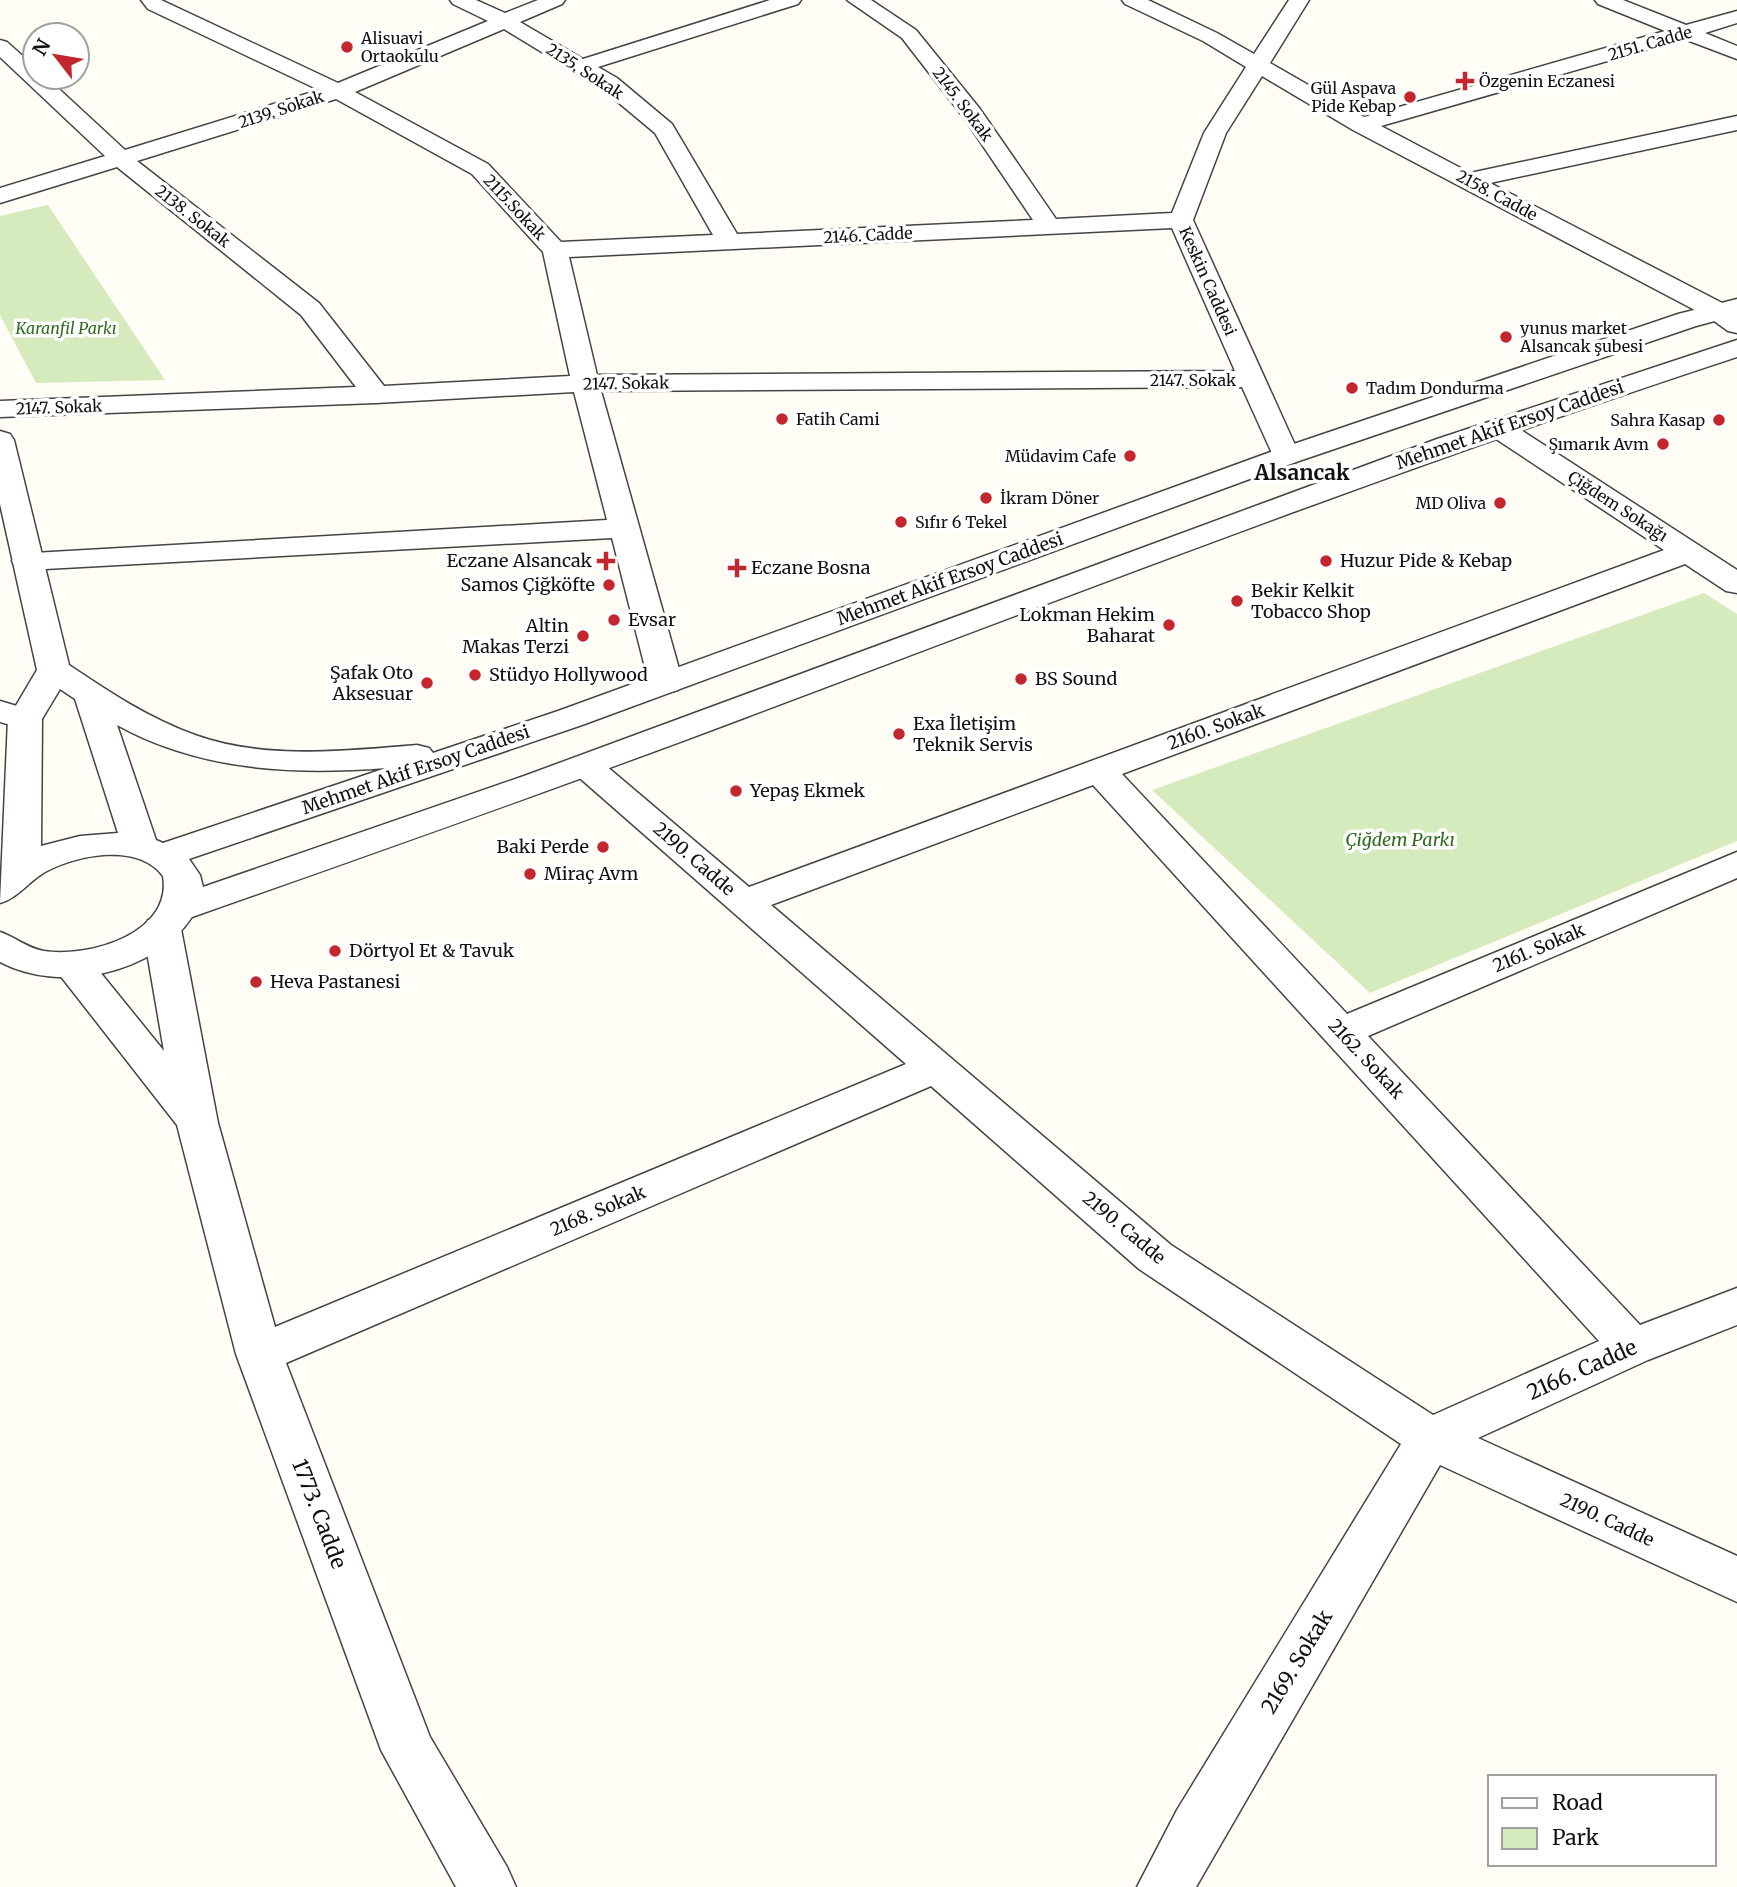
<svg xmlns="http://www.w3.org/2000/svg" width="1737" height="1887" font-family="Merriweather,serif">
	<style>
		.green { fill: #d5ebbd }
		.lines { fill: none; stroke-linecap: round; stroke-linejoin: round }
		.minor-casing { stroke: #444; stroke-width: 3 }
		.tertiary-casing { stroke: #444; stroke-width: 3 }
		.minor { fill: #fff; fill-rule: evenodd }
		.tertiary { fill: #fff; fill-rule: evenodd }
		.poi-dot { fill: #c4262e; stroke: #fff; stroke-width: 2.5 }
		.labels { text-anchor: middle; stroke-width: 7; stroke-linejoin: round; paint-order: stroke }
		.far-poi-label { font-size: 16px; fill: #111; stroke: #fff; text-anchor: start }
		.far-street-label { font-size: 16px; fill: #111; stroke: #fff }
		.far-park-label { font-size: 16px; font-style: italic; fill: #2f6b1f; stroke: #fff }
		.street-label { font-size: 18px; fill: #111; stroke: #fff }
		.poi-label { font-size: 18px; fill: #111; stroke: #fff; text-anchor: start }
		.park-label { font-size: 18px; font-style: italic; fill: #2f6b1f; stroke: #fff }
		.far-district-label { font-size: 21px; font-weight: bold; fill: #111; stroke: #fff }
		.near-street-label { font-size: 21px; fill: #111; stroke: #fff }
	</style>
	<rect width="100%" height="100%" fill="#fffdf5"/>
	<!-- green -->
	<path class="green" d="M 47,205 L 48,205 L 165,380 L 36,383 L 0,315 L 0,216 Z
		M 1704,593 L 1737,614 L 1737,841 L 1370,993 L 1152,790 Z"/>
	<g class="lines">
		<!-- minor casing -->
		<g class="minor-casing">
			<path id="minor" d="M 141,0 L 161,0 L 338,83 L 488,21 L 453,4 L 450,0 L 476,0 L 505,13 L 538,0 L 565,0 L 562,4 L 520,22 L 583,59 L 770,0 L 801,0 L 798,4 L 598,67 L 617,78 L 672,124 L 737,234 L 1033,220 L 964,118 L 902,38 L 847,0 L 871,0 L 916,30 L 980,109 L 1056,219 L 1172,213 L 1204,133 L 1246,67 L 1203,41 L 1125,4 L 1122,0 L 1148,0 L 1217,33 L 1254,54 L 1289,0 L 1309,0 L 1270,63 L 1364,117 L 1665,31 L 1598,4 L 1595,0 L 1623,0 L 1686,25 L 1737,11 L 1737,23 L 1705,33 L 1737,46 L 1737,59 L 1684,39 L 1381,126 L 1470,173 L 1737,116 L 1737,130 L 1490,183 L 1728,306 L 1737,313 L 1737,333 L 1728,331 L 1710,318 L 1353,130 L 1262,76 L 1226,133 L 1193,220 L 1300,456 L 1296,462 L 1286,465 L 1276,462 L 1242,387 L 601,391 L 683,683 L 678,690 L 666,693 L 654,690 L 649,683 L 612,538 L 27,570 L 16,568 L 12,561 L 16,554 L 607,520 L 574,392 L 376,403 L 0,417 L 0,401 L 356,387 L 301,315 L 117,167 L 0,203 L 0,188 L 105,156 L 0,57 L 0,40 L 7,42 L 35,67 L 35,77 L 46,77 L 125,150 L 319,90 L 148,9 ZM 504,29 L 601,88 L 655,133 L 713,235 L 561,242 L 488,164 L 355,92 ZM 336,99 L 472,174 L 543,252 L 570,376 L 384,386 L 319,303 L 137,161 ZM 1172,228 L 1235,371 L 597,375 L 569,257 Z
				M 1500,420 L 1510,423 L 1737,570 L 1737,593 L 1726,591 L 1685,564 L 1122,774 L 1347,1014 L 1737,852 L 1737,878 L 1368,1036 L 1640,1325 L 1737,1288 L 1737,1325 L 1648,1360 L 1478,1438 L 1737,1556 L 1737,1602 L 1440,1465 L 1196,1887 L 1137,1887 L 1177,1810 L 1401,1444 L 1139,1269 L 931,1086 L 286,1363 L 430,1737 L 507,1867 L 516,1887 L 456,1887 L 381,1750 L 236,1354 L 177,1125 L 59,974 L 54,965 L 59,956 L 73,952 L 87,956 L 164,1051 L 143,929 L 148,920 L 162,917 L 176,920 L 181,929 L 218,1123 L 275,1327 L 906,1064 L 574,773 L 568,766 L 574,759 L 586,755 L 598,759 L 749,887 L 1664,550 L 1490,435 L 1486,429 L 1490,423 ZM 1093,785 L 1599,1341 L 1433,1415 L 1171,1245 L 771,905 Z
				M 0,701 L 37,712 L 42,719 L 37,726 L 25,729 L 0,722 Z"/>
		</g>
		<!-- tertiary casing -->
		<g class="tertiary-casing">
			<path id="tertiary" d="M 1737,299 L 1737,315 L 1696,326 L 1296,462 L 582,725 L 189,859 L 200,875 L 203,887 L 524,776 L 1437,439 L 1737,340 L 1737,357 C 1402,467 1074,594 744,718 C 561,787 377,852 192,917 C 154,974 61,994 0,962 L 0,932 C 15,937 29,949 44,951 C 90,958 173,933 163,876 C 138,842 76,855 45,872 C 28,882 18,898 0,903 L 8,719 L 37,670 L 0,504 L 0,431 L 10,434 L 14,440 L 69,665 C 109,692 150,719 195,735 C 264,760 346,751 417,745 L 429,748 L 433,753 L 558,711 L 1276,450 L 1678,314 ZM 60,689 L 75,699 L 118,833 L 80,836 L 41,846 L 42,719 ZM 117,725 C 200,771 293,775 386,768 L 163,843 L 156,840 Z"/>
		</g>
		<!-- minor -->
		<use href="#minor" class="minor"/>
		<!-- tertiary -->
		<use href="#tertiary" class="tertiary"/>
	</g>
	<!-- markers -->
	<g class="poi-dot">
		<circle cx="347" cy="47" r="7"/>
		<path d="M1461.5 70.5h7v7h7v7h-7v7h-7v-7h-7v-7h7z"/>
		<circle cx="1410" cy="97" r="7"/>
		<circle cx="1506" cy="337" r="7"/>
		<circle cx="1352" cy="388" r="7"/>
		<circle cx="782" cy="419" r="7"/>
		<circle cx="1719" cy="420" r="7"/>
		<circle cx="1663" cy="444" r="7"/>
		<circle cx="1130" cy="456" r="7"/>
		<circle cx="986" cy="498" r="7"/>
		<circle cx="1500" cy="503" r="7"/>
		<circle cx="901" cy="522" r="7"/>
		<path d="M602.5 550.5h7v7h7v7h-7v7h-7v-7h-7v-7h7z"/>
		<circle cx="1326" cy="561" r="7"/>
		<path d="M733.5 557.5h7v7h7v7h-7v7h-7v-7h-7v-7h7z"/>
		<circle cx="609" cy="585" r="7"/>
		<circle cx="1237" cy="601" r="7"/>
		<circle cx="614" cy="620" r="7"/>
		<circle cx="1169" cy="625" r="7"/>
		<circle cx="583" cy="636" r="7"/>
		<circle cx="475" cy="675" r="7"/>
		<circle cx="1021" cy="679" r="7"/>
		<circle cx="427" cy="683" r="7"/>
		<circle cx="899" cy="734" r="7"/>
		<circle cx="736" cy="791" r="7"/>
		<circle cx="603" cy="847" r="7"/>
		<circle cx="530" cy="874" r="7"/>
		<circle cx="335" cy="951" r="7"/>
		<circle cx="256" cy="982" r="7"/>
	</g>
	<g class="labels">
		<!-- far-poi labels -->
		<g class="far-poi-label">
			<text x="361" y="44">Alisuavi<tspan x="361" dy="18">Ortaokulu</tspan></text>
			<text x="1479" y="87">Özgenin Eczanesi</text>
			<text x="1396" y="94" text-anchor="end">Gül Aspava<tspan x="1396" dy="18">Pide Kebap</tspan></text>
			<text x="1520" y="334">yunus market<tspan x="1520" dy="18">Alsancak şubesi</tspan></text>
			<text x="1366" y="394">Tadım Dondurma</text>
			<text x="796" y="425">Fatih Cami</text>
			<text x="1705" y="426" text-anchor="end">Sahra Kasap</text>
			<text x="1649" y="450" text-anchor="end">Şımarık Avm</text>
			<text x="1116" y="462" text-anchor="end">Müdavim Cafe</text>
			<text x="1000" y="504">İkram Döner</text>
			<text x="1486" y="509" text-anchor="end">MD Oliva</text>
			<text x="915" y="528">Sıfır 6 Tekel</text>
		</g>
		<!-- far-street labels -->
		<g class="far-street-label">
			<text transform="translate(1650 43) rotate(-16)" y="6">2151. Cadde</text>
			<text transform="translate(585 71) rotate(33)" y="6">2135. Sokak</text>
			<text transform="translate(963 104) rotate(53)" y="6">2145. Sokak</text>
			<text transform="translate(281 109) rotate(-18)" y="6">2139. Sokak</text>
			<text transform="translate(1497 195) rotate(28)" y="6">2158. Cadde</text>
			<text transform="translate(515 207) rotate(47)" y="6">2115.Sokak</text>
			<text transform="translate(193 216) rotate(38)" y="6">2138. Sokak</text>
			<text transform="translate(868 235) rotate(-3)" y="6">2146. Cadde</text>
			<text transform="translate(1208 281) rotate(66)" y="6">Keskin Caddesi</text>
			<text x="1193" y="386">2147. Sokak</text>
			<text transform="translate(626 383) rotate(-1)" y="6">2147. Sokak</text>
			<text transform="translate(59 407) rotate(-2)" y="6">2147. Sokak</text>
			<text transform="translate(1618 506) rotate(33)" y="6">Çiğdem Sokağı</text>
		</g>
		<!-- far-park labels -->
		<g class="far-park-label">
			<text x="66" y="334">Karanfil Parkı</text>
		</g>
		<!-- street labels -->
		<g class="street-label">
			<text transform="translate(1510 425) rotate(-19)" y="6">Mehmet Akif Ersoy Caddesi</text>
			<text transform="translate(950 579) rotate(-20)" y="6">Mehmet Akif Ersoy Caddesi</text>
			<text transform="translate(1216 727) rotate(-20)" y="6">2160. Sokak</text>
			<text transform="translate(416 770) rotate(-19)" y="6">Mehmet Akif Ersoy Caddesi</text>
			<text transform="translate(694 859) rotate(41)" y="6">2190. Cadde</text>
			<text transform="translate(1539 948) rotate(-23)" y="6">2161. Sokak</text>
			<text transform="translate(1366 1059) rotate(47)" y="6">2162. Sokak</text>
			<text transform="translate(598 1211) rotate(-23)" y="6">2168. Sokak</text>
			<text transform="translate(1124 1228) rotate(40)" y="6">2190. Cadde</text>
			<text transform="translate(1607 1520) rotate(25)" y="6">2190. Cadde</text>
		</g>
		<!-- poi labels -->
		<g class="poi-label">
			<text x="592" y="567" text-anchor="end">Eczane Alsancak</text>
			<text x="1340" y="567">Huzur Pide &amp; Kebap</text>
			<text x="751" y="574">Eczane Bosna</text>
			<text x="595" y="591" text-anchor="end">Samos Çiğköfte</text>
			<text x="1251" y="597">Bekir Kelkit<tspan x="1251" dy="21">Tobacco Shop</tspan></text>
			<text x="1155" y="621" text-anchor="end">Lokman Hekim<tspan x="1155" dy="21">Baharat</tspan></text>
			<text x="628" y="626">Evsar</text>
			<text x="569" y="632" text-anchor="end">Altin<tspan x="569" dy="21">Makas Terzi</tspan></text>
			<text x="413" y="679" text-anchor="end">Şafak Oto<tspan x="413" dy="21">Aksesuar</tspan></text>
			<text x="489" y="681">Stüdyo Hollywood</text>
			<text x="1035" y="685">BS Sound</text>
			<text x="913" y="730">Exa İletişim<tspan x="913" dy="21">Teknik Servis</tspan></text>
			<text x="750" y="797">Yepaş Ekmek</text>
			<text x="589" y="853" text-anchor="end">Baki Perde</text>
			<text x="544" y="880">Miraç Avm</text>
			<text x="349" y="957">Dörtyol Et &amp; Tavuk</text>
			<text x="270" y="988">Heva Pastanesi</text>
		</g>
		<!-- park labels -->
		<g class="park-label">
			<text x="1400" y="846">Çiğdem Parkı</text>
		</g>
		<!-- far-district labels -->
		<g class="far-district-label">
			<text x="1302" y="480">Alsancak</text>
		</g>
		<!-- near-street labels -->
		<g class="near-street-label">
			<text transform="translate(1582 1370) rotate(-24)" y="7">2166. Cadde</text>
			<text transform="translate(319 1514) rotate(69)" y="7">1773. Cadde</text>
			<text transform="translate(1297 1662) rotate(-59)" y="7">2169. Sokak</text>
		</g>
	</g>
	<!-- legend -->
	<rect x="1488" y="1775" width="228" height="91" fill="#ffffff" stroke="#a0a0a0" stroke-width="2"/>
	<rect x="1502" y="1798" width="35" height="10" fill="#ffffff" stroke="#a0a0a0" stroke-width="2"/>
	<text x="1552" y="1810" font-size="21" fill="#111111">Road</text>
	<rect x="1502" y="1828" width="35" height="21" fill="#d5ebbd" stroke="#a0a0a0" stroke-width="2"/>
	<text x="1552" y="1845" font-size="21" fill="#111111">Park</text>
	<!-- north arrow -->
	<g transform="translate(56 56) rotate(301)"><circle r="33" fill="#ffffff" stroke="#a0a0a0" stroke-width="2"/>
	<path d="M0-5L12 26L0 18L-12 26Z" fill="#c4262e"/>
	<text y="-10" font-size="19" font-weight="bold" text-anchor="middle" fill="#111111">N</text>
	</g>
</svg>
